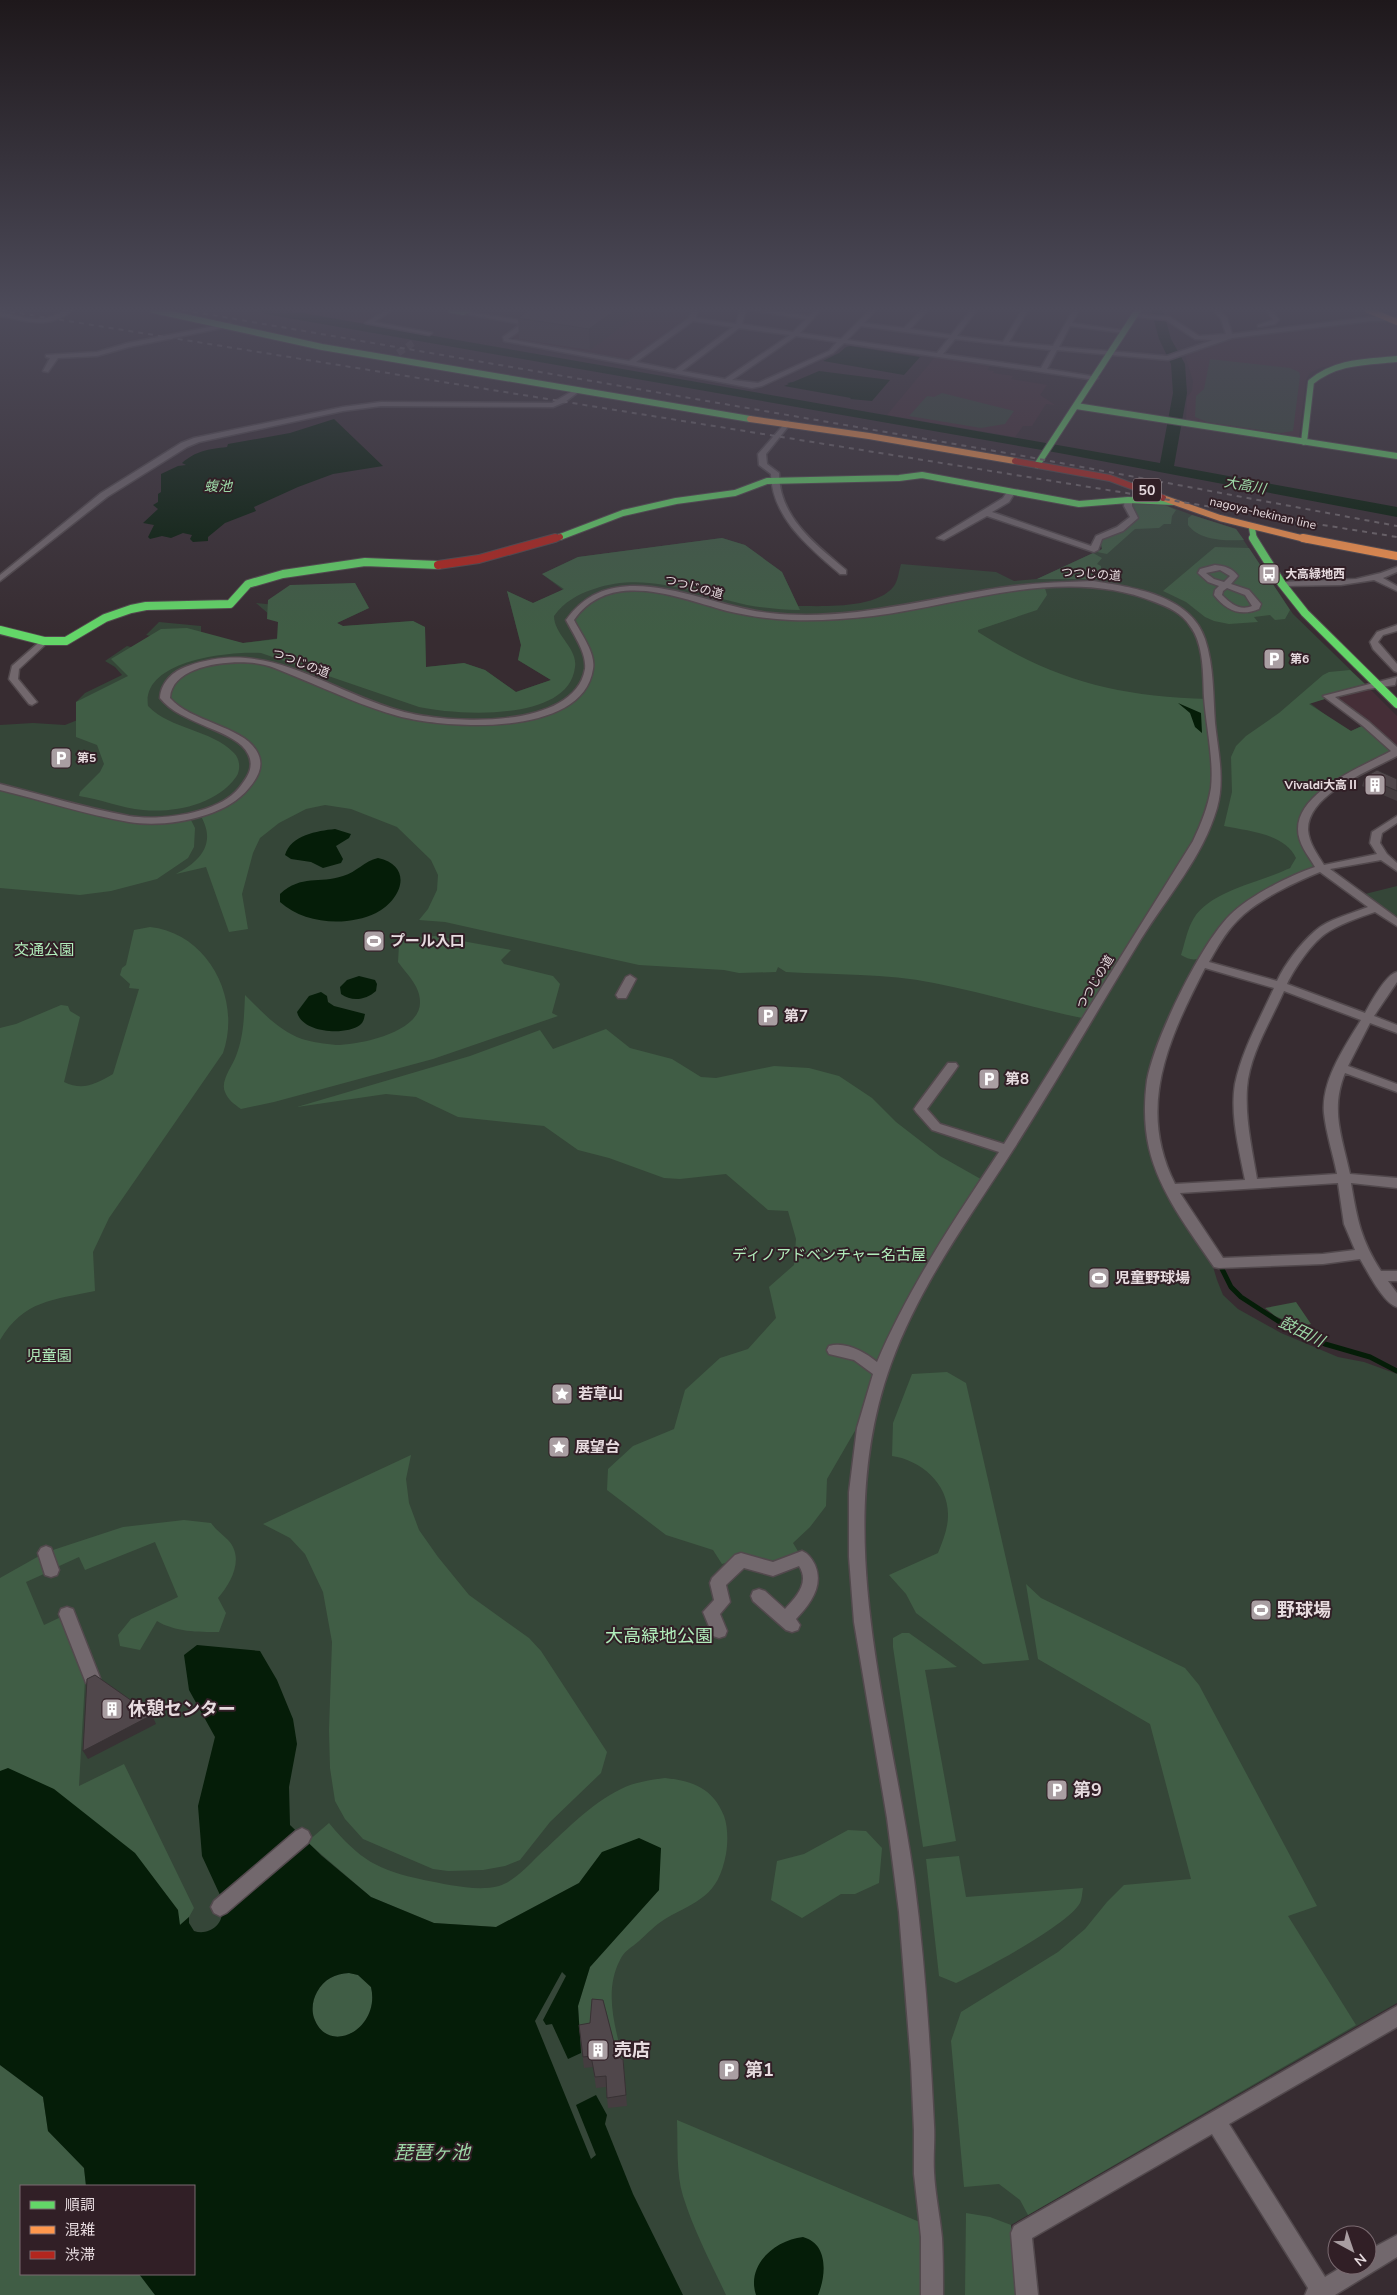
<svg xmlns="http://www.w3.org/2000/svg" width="1397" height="2295" font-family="'Nunito Sans','Noto Sans JP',sans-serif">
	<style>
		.built { fill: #452e37 }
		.green { fill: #354638; fill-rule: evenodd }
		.forest { fill: #405d45 }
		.water { fill: #051d08; fill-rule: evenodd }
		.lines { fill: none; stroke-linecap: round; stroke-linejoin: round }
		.stream { stroke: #051d08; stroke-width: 5 }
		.river { fill: #051d08; fill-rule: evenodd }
		.street-tunnel { stroke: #51464b; stroke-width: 7; stroke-dasharray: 7 4; stroke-linecap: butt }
		.street-casing { stroke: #52494d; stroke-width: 3 }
		.fast-far1-casing { stroke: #52494d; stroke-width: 8 }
		.fast-casing { stroke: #52494d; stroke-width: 10 }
		.slow-far1-casing { stroke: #52494d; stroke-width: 8 }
		.slow-casing { stroke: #52494d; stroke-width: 10 }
		.jam-far1-casing { stroke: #52494d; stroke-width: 8 }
		.jam-casing { stroke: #52494d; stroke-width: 10 }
		.street { fill: #72686d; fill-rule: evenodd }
		.fast-far1 { stroke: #63d668; stroke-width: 6 }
		.fast { stroke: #63d668; stroke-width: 8 }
		.slow-far1 { stroke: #ff974d; stroke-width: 6 }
		.slow { stroke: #ff974d; stroke-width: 8 }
		.jam-far1 { stroke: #b3261e; stroke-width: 6 }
		.jam { stroke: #b3261e; stroke-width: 8 }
		.rail { stroke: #71686c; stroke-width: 2; stroke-dasharray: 5 5; stroke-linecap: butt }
		.wall { fill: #453d40 }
		.shaded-wall { fill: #383234 }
		.building { fill: #50474b; stroke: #383234 }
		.labels { text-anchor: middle; stroke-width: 4; stroke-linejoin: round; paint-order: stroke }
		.far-street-label { font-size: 12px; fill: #e7dbdf; stroke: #311f26 }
		.far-poi-label { font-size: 12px; font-weight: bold; fill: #e7dbdf; stroke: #311f26; text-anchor: start }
		.far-water-label { font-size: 14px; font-style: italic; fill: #9cd7a6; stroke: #311f26 }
		.shield { fill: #311f26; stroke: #b0a3a8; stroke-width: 1 }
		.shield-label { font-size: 14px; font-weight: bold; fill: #e7dbdf }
		.poi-label { font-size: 15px; font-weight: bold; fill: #e7dbdf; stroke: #311f26; text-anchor: start }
		.park-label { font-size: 15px; fill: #b1edbb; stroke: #311f26 }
		.water-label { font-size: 16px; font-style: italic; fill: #9cd7a6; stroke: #311f26 }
		.near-poi-label { font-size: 18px; font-weight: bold; fill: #e7dbdf; stroke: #311f26; text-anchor: start }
		.near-park-label { font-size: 18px; fill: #b1edbb; stroke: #311f26 }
		.near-water-label { font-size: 19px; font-style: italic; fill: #9cd7a6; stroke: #311f26 }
	</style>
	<rect width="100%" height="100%" fill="#372c31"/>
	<!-- built -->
	<path class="built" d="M 290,310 L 383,310 L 361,323 Z
		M 553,310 L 689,310 L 686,318 L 630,359 L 625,360 L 514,341 L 513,337 Z
		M 1376,321 L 1383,321 L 1397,327 L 1397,357 L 1337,364 L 1320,368 L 1310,373 L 1306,380 L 1299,437 L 1186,420 L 1187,397 L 1192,391 L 1193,381 L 1185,355 L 1238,337 Z
		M 935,357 L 991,365 L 987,370 L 994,371 L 993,373 L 1013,376 L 1011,379 L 1047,385 L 1040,395 L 1055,405 L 1046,404 L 1032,426 L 1023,426 L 1015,437 L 887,415 Z
		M 1369,688 L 1397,716 L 1397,750 L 1335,697 Z"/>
	<!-- green -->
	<path class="green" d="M 1210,359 L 1290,368 L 1299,372 L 1300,376 L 1293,431 L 1281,433 L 1207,422 L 1195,417 L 1196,396 L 1204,389 Z
		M 942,393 L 1014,411 L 1005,424 L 981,428 L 909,416 L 927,396 L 934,397 Z
		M 1160,503 L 1192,515 L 1236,529 L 1293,614 L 1365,684 L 1324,695 L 1328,698 L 1310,703 L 1336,723 L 1351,731 L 1364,725 L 1327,787 L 1314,795 L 1303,810 L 1299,829 L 1307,854 L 1231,915 L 1216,930 L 1158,1044 L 1149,1140 L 1211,1260 L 1217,1280 L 1223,1295 L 1238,1309 L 1281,1333 L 1338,1357 L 1364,1362 L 1397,1374 L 1397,2003 L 1011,2225 L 1017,2295 L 0,2295 L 0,725 L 33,723 L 65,725 L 80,719 L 76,702 L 85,693 L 122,675 L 115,667 L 105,661 L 127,646 L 139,649 L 155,637 L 146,635 L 159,622 L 201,626 L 201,634 L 243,643 L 280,638 L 278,622 L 256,603 L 276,605 L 343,584 L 355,583 L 369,608 L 337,623 L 343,626 L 413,621 L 425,627 L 426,667 L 464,663 L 485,670 L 516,692 L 551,680 L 518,660 L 521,645 L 507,591 L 533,603 L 563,590 L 542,574 L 578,557 L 722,538 L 745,545 L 782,572 L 798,606 C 823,606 877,609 894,586 C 898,581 899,570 901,564 L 996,572 L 1014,581 L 1037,579 L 1102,549 L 1100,540 L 1138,519 L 1131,505 ZM 21,2186 L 194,2186 L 194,2274 L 21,2274 Z
		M 1397,886 L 1397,920 L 1361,895 Z"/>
	<!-- forest -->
	<path class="forest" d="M 1131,502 L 1160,503 L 1176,510 L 1172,516 L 1171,524 L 1164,524 L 1159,528 L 1135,529 L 1107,554 L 1097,552 L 1102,549 L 1100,540 L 1138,519 Z
		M 1192,515 L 1236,529 L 1244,540 C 1226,541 1200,541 1188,525 L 1188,518 Z
		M 722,538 L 745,545 L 782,572 L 800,610 C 782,610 764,608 747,605 C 695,594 647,571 594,589 C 578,594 564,602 554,616 C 554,635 578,648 575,667 C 569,723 456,715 419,707 L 261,653 C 230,651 141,660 148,706 C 171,730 211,729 234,753 C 240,759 241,770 236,777 C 216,805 174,813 143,810 C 121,808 101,799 79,796 L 80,792 L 100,772 L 104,764 L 97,745 L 76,737 L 76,702 L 128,676 L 111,659 L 161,629 L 187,628 L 243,643 L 277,639 L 278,622 L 267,619 L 268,600 L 290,585 L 355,583 L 369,608 L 337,623 L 343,626 L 413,621 L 425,627 L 426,667 L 464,663 L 485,670 L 516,692 L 551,680 L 518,660 L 521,645 L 507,591 L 533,603 L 564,589 L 542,574 L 578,557 Z
		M 1215,547 L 1249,548 L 1290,610 L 1285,619 L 1275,620 L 1270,615 L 1254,617 L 1258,622 L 1229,624 L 1214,621 L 1205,617 L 1186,602 L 1163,591 Z
		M 1093,553 L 1102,558 L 1097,564 L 1101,566 L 1101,579 L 1037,579 Z
		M 1044,585 L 1047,595 L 1037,610 L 978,630 L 978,632 C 1056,681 1116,696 1208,699 L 1216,765 L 1202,835 L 1087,1019 C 1036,1009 986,993 934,983 C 886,973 835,975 786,972 L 778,967 L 776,972 L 739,973 L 724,970 L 639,965 L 445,922 L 419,920 L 428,909 L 437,890 L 438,875 L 431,860 L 397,827 L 351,809 L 325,805 L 306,809 L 279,823 L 260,838 L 253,853 L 242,894 L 248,929 L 229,932 L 206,867 L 176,874 C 203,860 217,841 199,813 L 213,809 L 247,785 L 256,760 L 237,738 L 175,711 L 166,690 L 177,677 L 216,662 L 261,661 L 389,710 L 446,721 L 516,719 L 568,702 L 589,667 L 570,620 L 572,613 L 579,605 L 589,599 L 615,591 L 648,589 L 753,614 L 840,617 Z
		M 1350,670 L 1365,684 L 1324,695 L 1328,698 L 1309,704 L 1351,731 L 1364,725 L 1391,750 L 1390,752 C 1366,765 1292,795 1299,830 C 1301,841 1310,854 1315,865 L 1314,869 L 1231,915 L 1216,930 L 1201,958 C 1193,961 1188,959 1181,955 C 1185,943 1187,929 1194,918 C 1210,891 1261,882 1290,868 L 1296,858 C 1285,833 1247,831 1224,826 L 1232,792 L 1231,757 L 1236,746 L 1246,736 L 1279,713 L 1323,675 L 1329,672 Z
		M 0,787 L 130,819 L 189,816 L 195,828 L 194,847 L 188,858 L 157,879 L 111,891 L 80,895 L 0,888 Z
		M 150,927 C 208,933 242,999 223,1053 L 109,1218 L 93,1252 L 95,1291 C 53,1300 24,1300 0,1340 L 0,1028 L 16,1024 L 61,1005 L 68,1006 L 70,1011 L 80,1017 L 64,1082 C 83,1091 96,1084 113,1074 L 139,989 L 129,988 L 130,984 L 120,975 L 122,968 L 126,965 L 134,930 Z
		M 435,936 L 511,950 L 501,960 L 504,964 L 553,976 L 560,984 L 552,1013 L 558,1016 L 433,1059 L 274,1102 L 241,1109 C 234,1104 228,1100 225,1092 C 220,1081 232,1067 236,1056 C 244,1036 244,1016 245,995 C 262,1012 278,1030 302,1039 C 311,1042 326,1044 336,1045 C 360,1045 422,1032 420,1001 C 420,986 406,973 398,962 L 399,945 L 403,939 Z
		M 606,1029 L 630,1048 L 672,1059 L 701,1077 L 716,1078 L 774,1066 L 809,1068 L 839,1076 L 872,1098 L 896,1122 L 940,1156 L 986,1182 L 904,1313 L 865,1430 L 856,1429 L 827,1479 L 826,1506 L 810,1527 L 793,1543 L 802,1558 L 773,1569 L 741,1558 L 722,1564 L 713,1550 L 666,1535 L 607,1490 L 608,1469 L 633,1446 L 674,1429 L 685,1390 L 720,1358 L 748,1349 L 776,1318 L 769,1287 L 794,1265 L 796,1239 L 788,1211 L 768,1210 L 726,1174 L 680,1179 L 664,1178 L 609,1158 L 578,1150 L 544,1126 L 458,1117 L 416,1097 L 386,1094 L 297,1107 L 470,1056 L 540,1030 L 553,1049 Z
		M 1296,1302 L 1311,1324 L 1299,1327 L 1275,1316 L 1265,1308 Z
		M 947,1372 L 966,1383 L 1029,1660 L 983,1664 L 916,1613 L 906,1594 L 889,1575 L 938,1553 C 943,1541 948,1528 948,1516 C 949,1484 921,1460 892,1456 L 893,1423 L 912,1374 Z
		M 411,1455 L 406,1479 L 409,1503 L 419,1530 L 438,1557 L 469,1595 L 529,1638 L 541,1651 L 607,1752 L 601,1773 L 550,1822 L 520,1860 L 505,1866 L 483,1870 L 448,1871 L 433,1869 L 363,1839 L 345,1819 L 335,1801 L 330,1768 L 329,1730 L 332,1642 L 323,1592 L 305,1554 L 290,1538 L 263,1524 Z
		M 184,1520 L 211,1523 C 216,1530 222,1534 228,1540 C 245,1558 231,1583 218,1598 L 226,1613 L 219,1632 C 198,1632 175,1632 157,1621 L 140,1650 L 120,1646 L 118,1635 L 131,1619 L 178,1597 L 155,1542 L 85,1570 L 79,1557 L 57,1567 L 53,1550 L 123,1527 Z
		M 39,1556 L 46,1573 L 26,1582 L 44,1625 L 61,1617 L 85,1680 L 79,1786 L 124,1764 L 194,1908 L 189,1917 L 180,1925 L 0,1771 L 0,1578 Z
		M 1026,1584 L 1041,1598 L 1185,1668 L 1199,1685 L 1317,1906 L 1288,1916 L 1356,2025 L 1028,2215 L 1020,2200 L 999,2184 L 964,2187 L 951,2041 L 961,2012 L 1058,1952 L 1085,1929 L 1107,1902 L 1124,1885 L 1191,1879 L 1150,1724 L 1038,1659 Z
		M 902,1633 L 909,1633 L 957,1667 L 925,1670 L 956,1841 L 923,1847 L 893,1647 L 893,1638 Z
		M 665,1778 C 693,1781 713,1788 724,1816 C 728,1827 728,1842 726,1854 C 718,1897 698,1900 665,1919 C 655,1925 647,1934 639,1941 C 632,1947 623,1952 620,1960 C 603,1992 616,2030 624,2063 L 619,2063 L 606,2011 L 591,2034 L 580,2036 L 578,2006 L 590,1967 L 659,1890 L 602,1852 L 579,1883 L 496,1927 L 434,1923 L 371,1897 L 307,1842 L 329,1823 C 360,1860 377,1870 424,1880 C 446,1884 476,1892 499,1886 C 513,1882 528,1866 538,1856 C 563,1833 590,1804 621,1789 C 635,1782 650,1780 665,1778 Z
		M 848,1830 L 866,1831 L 882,1848 L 879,1883 L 855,1894 L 841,1894 L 802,1918 L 771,1900 L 777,1861 L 804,1854 Z
		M 959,1856 L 966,1897 L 1083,1888 C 1082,1893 1082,1899 1080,1903 C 1068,1925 981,1971 956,1983 L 939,1976 L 926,1859 Z
		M 349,1973 L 358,1975 L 371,1987 C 381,2029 328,2057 314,2018 C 311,2009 313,1999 317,1992 C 324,1979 335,1974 349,1973 Z
		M 0,2065 L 43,2097 L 48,2131 L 84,2168 L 86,2186 L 21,2186 L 21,2274 L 139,2274 L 155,2295 L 0,2295 Z
		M 677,2120 L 922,2223 L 920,2295 L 726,2295 C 711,2263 694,2231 683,2196 C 676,2173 678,2145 677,2120 Z
		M 966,2213 L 990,2217 L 1011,2225 L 1017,2295 L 965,2295 Z"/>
	<!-- water -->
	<path class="water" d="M 846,347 L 850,346 L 920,357 L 904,375 L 823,361 L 839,353 Z
		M 819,371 L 890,380 L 872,401 L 850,399 L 851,398 L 784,386 L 789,384 L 787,383 L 793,382 Z
		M 334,419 L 383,466 L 333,474 L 298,487 L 254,507 L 256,511 L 225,523 L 208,537 L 208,541 L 193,542 L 190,539 L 192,535 L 183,533 L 171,538 L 162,536 L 150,539 L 148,537 L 154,525 L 143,523 L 158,509 L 153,505 L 158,502 L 158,494 L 161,492 L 161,474 L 178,466 L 186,465 L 182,463 C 196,451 208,449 227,447 L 228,444 L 290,433 Z
		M 1178,703 L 1201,713 L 1202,733 L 1195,727 L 1190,713 Z
		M 335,829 L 351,834 L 349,838 L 336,846 L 343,859 L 341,863 L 323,868 L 311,862 L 291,859 L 285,855 C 291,835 317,831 335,829 Z
		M 378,858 C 414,866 402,900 376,913 C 347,927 304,924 280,902 L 280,894 C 302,874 319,884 343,876 C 357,872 364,861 378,858 Z
		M 359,976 L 375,980 L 377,984 L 376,991 C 366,1000 352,1002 341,994 L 340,987 L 347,980 Z
		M 321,992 L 327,996 L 328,1002 L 334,1006 L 365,1014 C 364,1018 364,1022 360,1025 C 345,1036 302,1033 297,1012 L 309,996 Z
		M 197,1645 L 260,1651 L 277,1680 L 293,1719 L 297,1744 L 289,1787 L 290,1825 L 322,1856 L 371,1897 L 434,1923 L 496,1927 L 579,1883 L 602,1852 L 639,1838 L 661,1848 L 659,1890 L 590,1967 L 578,2006 L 581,2053 L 568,2059 L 552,2024 L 546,2025 L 543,2020 L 566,1976 L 562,1972 L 535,2021 L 591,2159 L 596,2155 L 576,2105 L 596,2095 L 607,2115 L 605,2124 L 633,2194 L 683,2295 L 155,2295 L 139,2274 L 194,2274 L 194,2186 L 86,2186 L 84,2168 L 48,2131 L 43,2097 L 0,2065 L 0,1771 L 8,1768 L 54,1789 L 135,1853 L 178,1910 L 180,1925 L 189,1917 L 189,1923 L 194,1931 C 215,1938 233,1912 213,1902 L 220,1895 L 202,1856 L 198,1806 L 215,1737 L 189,1690 L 184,1655 ZM 349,1973 L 358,1975 L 371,1987 C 381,2029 328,2057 314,2018 C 311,2009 313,1999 317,1992 C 324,1979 335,1974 349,1973 Z
		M 803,2237 C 829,2244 826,2276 818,2295 L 756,2295 C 746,2265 775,2240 803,2237 Z"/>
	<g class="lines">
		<!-- stream -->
		<path class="stream" d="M 1222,1269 L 1231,1287 L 1241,1297 L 1278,1321 L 1325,1344 L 1370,1357 L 1397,1371"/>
		<!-- river -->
		<path class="river" d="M 259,310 L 285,310 L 1160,463 L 1173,393 L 1171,364 L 1159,339 L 1151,310 L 1163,310 L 1171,339 L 1185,364 L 1187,393 L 1174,466 L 1397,507 L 1397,517 L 1059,453 L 265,314 Z"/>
		<!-- street-tunnel -->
		<path class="street-tunnel" d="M 398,353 L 414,342"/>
		<!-- street casing -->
		<g class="street-casing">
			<path id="street" d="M 66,310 L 73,310 C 48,330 28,321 0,316 L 0,312 C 30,318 37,325 66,310 Z
				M 386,310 L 393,310 L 374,322 L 432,333 L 429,335 L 365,323 Z
				M 542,310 L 549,310 L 508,339 L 629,361 L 689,318 L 692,310 L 698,310 L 696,318 L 736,324 L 740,310 L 746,310 L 742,324 L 793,332 L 806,319 L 749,310 L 764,310 L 809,316 L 815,310 L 821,310 L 800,333 L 841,339 L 870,310 L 876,310 L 864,323 L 904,328 L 922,310 L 928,310 L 910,329 L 951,335 L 971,310 L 977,310 L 957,336 L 1003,342 L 1022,310 L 1028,310 L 1009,342 L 1053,346 L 1073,310 L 1079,310 L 1072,323 L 1127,331 L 1124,333 L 1070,326 L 1059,347 L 1167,356 L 1213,340 L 1195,339 L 1166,320 L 1136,317 L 1134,314 L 1170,317 L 1199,336 L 1226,334 L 1221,319 L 1213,310 L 1219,310 L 1227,318 L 1232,334 L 1371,317 L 1397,317 L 1397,321 L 1371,321 L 1232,338 L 1168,360 L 1057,350 L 1047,369 L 1097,377 L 1098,378 L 1095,380 L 844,343 L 833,353 L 762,386 L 752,388 L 504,341 L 503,337 L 521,324 L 466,314 L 469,312 L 526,321 ZM 693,321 L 733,327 L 675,370 L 636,362 ZM 861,326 L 949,338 L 937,353 L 847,340 ZM 739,328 L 790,335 L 725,379 L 682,371 ZM 796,336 L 837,342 L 829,351 L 758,383 L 732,380 ZM 955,339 L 1051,350 L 1041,368 L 943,354 Z
				M 1266,310 L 1272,310 L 1279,320 L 1275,324 L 1258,327 L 1258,325 L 1273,320 Z
				M 230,323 L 232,326 L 129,347 L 97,356 L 58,358 L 48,372 L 43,371 L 50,358 L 46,357 L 46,355 L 97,352 L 128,343 Z
				M 576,389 L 581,390 L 565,402 L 553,407 L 381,406 L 343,411 L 199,442 L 187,447 L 107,497 L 0,581 L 0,575 L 101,493 L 181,443 L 194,438 L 343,407 L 381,402 L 552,403 Z
				M 787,421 L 791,423 L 766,454 L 767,464 L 779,473 C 779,517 815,544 846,570 L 846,574 L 840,574 C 809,547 772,518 771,474 L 759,465 L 758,454 Z
				M 1009,489 L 1016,491 L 1009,502 L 992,512 L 1091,546 L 1096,536 L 1117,527 L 1130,517 L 1124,506 L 1125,498 L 1132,500 L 1132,506 L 1138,518 L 1123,531 L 1102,539 L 1098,550 L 1094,552 L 987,516 L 944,540 L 937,538 L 1003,498 Z
				M 1215,565 C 1225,566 1232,568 1238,576 L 1231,584 L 1249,590 L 1261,604 L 1259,609 C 1240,617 1226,610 1214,595 L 1215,590 L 1219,586 L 1208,582 L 1198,573 L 1200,569 ZM 1220,570 L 1230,576 L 1224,582 L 1214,579 L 1206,573 ZM 1227,588 L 1245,595 L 1252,606 C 1240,611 1231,604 1222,595 L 1223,591 Z
				M 1397,567 L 1397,572 L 1383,578 L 1397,586 L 1397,591 L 1374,580 L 1341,585 L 1282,586 L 1278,584 L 1282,582 L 1356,579 L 1381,573 Z
				M 1093,581 C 1131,587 1191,595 1205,639 C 1214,666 1213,696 1215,723 C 1218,752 1225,779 1217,808 C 1203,857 1167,897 1141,939 C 1098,1009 1057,1081 1013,1150 C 969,1219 919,1286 891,1364 C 830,1532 890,1709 914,1879 C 925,1960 930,2043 934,2125 C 935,2140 933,2156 934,2172 C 935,2194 940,2216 942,2238 C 943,2257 943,2276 943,2295 L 921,2295 L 921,2237 L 914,2174 L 914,2131 L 911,2064 L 899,1912 L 887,1818 L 854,1622 L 849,1557 L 849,1492 L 857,1428 L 873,1374 L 854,1360 L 829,1354 L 827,1350 L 829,1346 C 845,1341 865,1352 877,1362 C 909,1287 954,1220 999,1152 L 932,1130 L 916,1112 L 914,1109 L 916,1106 L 948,1063 L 956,1063 L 958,1066 L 956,1069 L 927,1109 L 940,1124 L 1004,1144 L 1193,841 C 1201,824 1208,807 1211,788 C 1214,760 1206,726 1204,697 C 1203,675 1204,644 1190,626 C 1182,613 1168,607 1155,602 C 1064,565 966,604 873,616 C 846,619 819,621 791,620 C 769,619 748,616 727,611 C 679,598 610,568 574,620 C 581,634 596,653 593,669 C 583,738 446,729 398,716 C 364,707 331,691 299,678 C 286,673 273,666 260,664 C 234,659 172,664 170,698 C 191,722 241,726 256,750 C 265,764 259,776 249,788 C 225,818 166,828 129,822 C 87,815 42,800 0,790 L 0,784 C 43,795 86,808 129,816 C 160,821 218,814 239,788 C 247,778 255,767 248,754 C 237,730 181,725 160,698 C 161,682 173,671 188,666 C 269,637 327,691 401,711 C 446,724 574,731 585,669 C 587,653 573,634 566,620 C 614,551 706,607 770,613 C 851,622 927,598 1006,587 C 1035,583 1064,582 1093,581 Z
				M 1397,625 L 1397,631 L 1383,635 L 1378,642 L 1397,664 L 1397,672 L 1394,671 L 1373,649 L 1370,642 L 1377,632 Z
				M 44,638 L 47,639 L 47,643 L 19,669 L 18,679 L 37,702 L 32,705 L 29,704 L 9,679 L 12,666 Z
				M 1397,677 L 1395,685 L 1368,689 L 1335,697 L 1369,722 L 1397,747 L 1397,756 C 1370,771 1307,794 1308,830 C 1309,843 1317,854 1324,865 L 1377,854 L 1370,843 L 1372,832 L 1397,816 L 1397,823 L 1382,833 L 1380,843 L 1387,854 L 1397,863 L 1397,871 L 1381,860 L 1330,869 L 1397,918 L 1397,926 L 1375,912 C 1358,918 1339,924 1325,934 C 1311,944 1294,969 1287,984 L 1365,1013 C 1371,1002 1386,974 1397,972 L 1397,982 L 1374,1016 L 1397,1025 L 1397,1033 L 1370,1023 L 1348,1066 L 1397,1084 L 1397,1092 L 1345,1073 C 1330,1110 1342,1137 1350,1174 L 1397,1178 L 1397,1188 L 1351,1183 C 1357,1219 1361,1240 1381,1271 L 1397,1271 L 1397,1281 L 1388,1281 L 1397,1293 L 1397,1307 C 1383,1303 1368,1272 1360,1259 L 1323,1264 L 1219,1268 L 1214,1267 C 1189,1230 1159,1192 1149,1148 C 1144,1126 1144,1102 1147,1080 C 1155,1038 1200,945 1230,915 C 1249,896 1289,876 1315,867 C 1308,855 1298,844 1298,829 C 1298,791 1362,767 1391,751 L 1363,726 L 1323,696 ZM 1320,872 L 1368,907 C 1351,914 1328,919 1315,931 C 1300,944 1285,964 1277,981 L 1209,962 C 1217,948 1225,933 1237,921 C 1255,901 1295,882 1320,872 ZM 1205,968 L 1274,988 C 1260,1019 1242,1050 1235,1084 C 1230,1115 1239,1149 1245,1180 L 1175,1184 C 1136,1107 1169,1038 1205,968 ZM 1284,991 L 1361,1020 C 1345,1046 1321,1081 1324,1113 C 1326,1133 1333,1154 1337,1174 L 1257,1179 C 1252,1149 1245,1119 1247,1088 C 1249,1055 1271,1021 1284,991 ZM 1338,1183 L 1344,1224 L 1355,1250 L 1323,1254 L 1223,1258 L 1180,1193 Z
				M 630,975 L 636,979 L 626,998 L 618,998 L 616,995 L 626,977 Z
				M 46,1546 L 51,1548 L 59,1570 L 57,1575 L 51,1577 L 45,1575 L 38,1553 L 41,1548 Z
				M 802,1551 C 809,1554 812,1559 815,1565 C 824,1586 810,1604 796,1619 L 800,1625 L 798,1630 L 792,1632 L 786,1630 L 753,1601 L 751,1596 L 753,1591 L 759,1589 L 765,1591 L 785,1609 C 796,1597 810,1583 799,1566 L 773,1576 L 744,1568 L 726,1585 L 730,1602 L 720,1614 L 727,1631 L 725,1636 L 719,1638 L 713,1636 L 703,1612 L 714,1600 L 710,1583 L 712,1578 L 735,1555 L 741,1553 L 773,1562 Z
				M 67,1607 L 73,1609 L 100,1678 L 98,1683 L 92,1686 L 86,1683 L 59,1614 L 61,1609 Z
				M 302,1828 L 308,1831 L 311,1837 L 308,1843 L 226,1913 L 220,1916 L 214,1913 L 211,1907 L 214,1901 L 296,1831 Z
				M 1397,2006 L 1397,2027 L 1229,2124 L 1325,2277 L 1345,2265 L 1367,2265 L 1367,2251 L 1397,2235 L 1397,2257 L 1335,2295 L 1305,2295 L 1308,2288 L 1212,2134 L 1032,2238 L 1038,2295 L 1016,2295 L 1011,2233 L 1014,2226 Z"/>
		</g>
		<!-- fast-far1 casing -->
		<g class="fast-far1-casing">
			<path id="fast-far1" d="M 153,310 L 322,347 L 750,419
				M 451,310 L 463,312 L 467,310
				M 1076,406 L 1397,456
				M 1304,442 L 1311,382 C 1336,361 1366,362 1397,359
				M 1037,465 L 1138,310
				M 1252,528 L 1254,540
				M 560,537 L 623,513 L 676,501 L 735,493 L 767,481 L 899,478 L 922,475 L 1079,504 L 1128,500 L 1173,502"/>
		</g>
		<!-- fast casing -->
		<g class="fast-casing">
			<path id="fast" d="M 1253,538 L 1282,584 L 1305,613 L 1397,704
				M 0,630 L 44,641 L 66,641 L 105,618 L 131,609 L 146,606 L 230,604 L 248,584 L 283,574 L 365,562 L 438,565"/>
		</g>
		<!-- slow-far1 casing -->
		<g class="slow-far1-casing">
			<path id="slow-far1" d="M 1368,310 L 1397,322
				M 750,419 L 869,436 L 1015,461
				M 1163,498 L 1220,518 L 1309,540"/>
		</g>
		<!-- slow casing -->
		<g class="slow-casing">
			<path id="slow" d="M 1303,538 L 1397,556"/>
		</g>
		<!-- jam-far1 casing -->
		<g class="jam-far1-casing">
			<path id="jam-far1" d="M 1015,461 L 1110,478 L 1163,498
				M 550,540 L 560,537"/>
		</g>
		<!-- jam casing -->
		<g class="jam-casing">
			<path id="jam" d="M 438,565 L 479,559 L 555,538"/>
		</g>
		<!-- street -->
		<use href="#street" class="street"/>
		<!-- fast-far1 -->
		<use href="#fast-far1" class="fast-far1"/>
		<!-- fast -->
		<use href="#fast" class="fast"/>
		<!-- slow-far1 -->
		<use href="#slow-far1" class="slow-far1"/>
		<!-- slow -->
		<use href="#slow" class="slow"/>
		<!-- jam-far1 -->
		<use href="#jam-far1" class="jam-far1"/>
		<!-- jam -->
		<use href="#jam" class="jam"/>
		<!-- rail -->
		<path class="rail" d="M 0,310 L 1397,537
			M 183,310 L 1018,455 L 1397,526"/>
	</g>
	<!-- wall -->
	<path class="wall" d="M 530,310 L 631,310 L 632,319 L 590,350 L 519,339 L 518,318 Z
		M 1365,777 L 1397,779 L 1397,801 L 1362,786 Z
		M 579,2025 L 617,2054 L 621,2059 L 623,2059 L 627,2106 L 608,2108 L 606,2087 L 596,2088 L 593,2067 L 584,2068 Z"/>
	<!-- shaded-wall -->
	<path class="shaded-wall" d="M 615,310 L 631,310 L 632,319 L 590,350 L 589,329 Z
		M 152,1715 L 156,1724 L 88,1759 L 83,1751 Z"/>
	<!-- building -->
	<path class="building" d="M 530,310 L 615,310 L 589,329 L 518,318 Z
		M 1377,770 L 1397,779 L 1397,791 L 1365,777 Z
		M 95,1675 L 152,1715 L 83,1751 L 87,1679 Z
		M 592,1999 L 603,2000 L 617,2054 L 620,2054 L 621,2059 L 623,2059 L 626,2095 L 607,2098 L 606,2076 L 595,2077 L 591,2056 L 583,2057 L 579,2025 L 590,2023 Z"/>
	<!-- sky -->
	<linearGradient id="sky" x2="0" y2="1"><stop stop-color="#1e181b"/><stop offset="0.49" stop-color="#4d4b5a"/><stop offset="1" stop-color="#4d4b5a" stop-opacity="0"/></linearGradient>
	<rect width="1397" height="631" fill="url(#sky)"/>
	<!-- icons -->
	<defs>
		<g id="bus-square" transform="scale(1.125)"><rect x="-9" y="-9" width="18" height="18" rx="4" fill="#a99ea2" stroke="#311f26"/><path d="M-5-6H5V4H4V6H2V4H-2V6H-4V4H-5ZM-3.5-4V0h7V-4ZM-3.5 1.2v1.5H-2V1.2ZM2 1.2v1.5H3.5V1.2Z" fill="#fff"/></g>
		<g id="parking-square" transform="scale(1.125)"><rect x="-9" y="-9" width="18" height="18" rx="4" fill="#a99ea2" stroke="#311f26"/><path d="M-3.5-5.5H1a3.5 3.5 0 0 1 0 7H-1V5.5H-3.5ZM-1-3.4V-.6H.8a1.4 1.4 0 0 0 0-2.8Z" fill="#fff"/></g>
		<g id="building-square" transform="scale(1.125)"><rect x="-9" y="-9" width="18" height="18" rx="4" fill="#a99ea2" stroke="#311f26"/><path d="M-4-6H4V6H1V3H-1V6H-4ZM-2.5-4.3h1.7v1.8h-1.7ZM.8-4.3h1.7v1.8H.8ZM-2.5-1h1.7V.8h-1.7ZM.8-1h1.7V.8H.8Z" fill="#fff"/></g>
		<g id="stadium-square" transform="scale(1.125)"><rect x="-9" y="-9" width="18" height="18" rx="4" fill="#a99ea2" stroke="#311f26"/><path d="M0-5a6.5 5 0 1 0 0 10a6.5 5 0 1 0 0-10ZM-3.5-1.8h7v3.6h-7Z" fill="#fff"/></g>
		<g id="sight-square" transform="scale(1.125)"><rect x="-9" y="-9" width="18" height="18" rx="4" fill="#a99ea2" stroke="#311f26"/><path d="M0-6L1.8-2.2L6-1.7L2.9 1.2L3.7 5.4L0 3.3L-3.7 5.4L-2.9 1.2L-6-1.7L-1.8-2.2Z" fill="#fff"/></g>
	</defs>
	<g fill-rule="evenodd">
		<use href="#bus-square" x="1269" y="574"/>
		<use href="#parking-square" x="1274" y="659"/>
		<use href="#parking-square" x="61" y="758"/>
		<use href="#building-square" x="1375" y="785"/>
		<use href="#stadium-square" x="374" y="941"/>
		<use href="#parking-square" x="768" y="1016"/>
		<use href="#parking-square" x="989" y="1079"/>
		<use href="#stadium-square" x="1099" y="1278"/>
		<use href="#sight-square" x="562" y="1394"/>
		<use href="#sight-square" x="559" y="1447"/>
		<use href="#stadium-square" x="1261" y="1610"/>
		<use href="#building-square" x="112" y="1709"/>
		<use href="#parking-square" x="1057" y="1790"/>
		<use href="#building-square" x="598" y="2050"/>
		<use href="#parking-square" x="729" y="2070"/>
	</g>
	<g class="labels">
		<!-- far-street labels -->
		<g class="far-street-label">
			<text transform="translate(1263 513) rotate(13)" y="4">nagoya-hekinan line</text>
			<text transform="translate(1091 574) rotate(4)" y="4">つつじの道</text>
			<text transform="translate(694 587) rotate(15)" y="4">つつじの道</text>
			<text transform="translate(301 663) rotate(21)" y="4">つつじの道</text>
			<text transform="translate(1095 982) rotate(-59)" y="4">つつじの道</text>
		</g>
		<!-- far-poi labels -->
		<g class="far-poi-label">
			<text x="1285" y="578">大高緑地西</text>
			<text x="1290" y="663">第6</text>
			<text x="77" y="762">第5</text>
			<text x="1359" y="789" text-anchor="end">Vivaldi大高Ⅱ</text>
		</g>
		<!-- far-water labels -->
		<g class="far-water-label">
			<text transform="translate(1245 485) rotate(10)" y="5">大高川</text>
			<text x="218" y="491">蝮池</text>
		</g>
		<!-- shield labels -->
		<rect class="shield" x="1133" y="478.5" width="28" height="23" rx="4"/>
		<g class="shield-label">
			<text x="1147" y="495">50</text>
		</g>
		<!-- poi labels -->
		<g class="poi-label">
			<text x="390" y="946">プール入口</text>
			<text x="784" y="1021">第7</text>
			<text x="1005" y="1084">第8</text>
			<text x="1115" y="1283">児童野球場</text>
			<text x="578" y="1399">若草山</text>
			<text x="575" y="1452">展望台</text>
		</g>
		<!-- park labels -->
		<g class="park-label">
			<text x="44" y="955">交通公園</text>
			<text x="829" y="1260">ディノアドベンチャー名古屋</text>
			<text x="49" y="1361">児童園</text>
		</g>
		<!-- water labels -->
		<g class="water-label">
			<text transform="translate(1302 1331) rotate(26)" y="6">鼓田川</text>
		</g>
		<!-- near-poi labels -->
		<g class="near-poi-label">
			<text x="1277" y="1616">野球場</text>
			<text x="128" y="1715">休憩センター</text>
			<text x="1073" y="1796">第9</text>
			<text x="614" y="2056">売店</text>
			<text x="745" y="2076">第1</text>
		</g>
		<!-- near-park labels -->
		<g class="near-park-label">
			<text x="659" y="1642">大高緑地公園</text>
		</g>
		<!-- near-water labels -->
		<g class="near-water-label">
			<text x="432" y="2159">琵琶ヶ池</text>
		</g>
	</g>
	<!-- legend -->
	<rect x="20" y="2185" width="175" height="90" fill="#311f26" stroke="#7a6a70"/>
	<rect x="30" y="2201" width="25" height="8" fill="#63d668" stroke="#7a6a70"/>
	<text x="65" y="2210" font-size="15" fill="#e7dbdf">順調</text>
	<rect x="30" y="2226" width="25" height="8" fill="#ff974d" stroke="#7a6a70"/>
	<text x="65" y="2235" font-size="15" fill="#e7dbdf">混雑</text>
	<rect x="30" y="2251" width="25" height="8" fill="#b3261e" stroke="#7a6a70"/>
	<text x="65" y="2260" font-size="15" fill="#e7dbdf">渋滞</text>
	<!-- north arrow -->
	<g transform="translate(1352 2250) rotate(140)"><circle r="24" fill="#311f26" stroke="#7a6a70"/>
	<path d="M0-4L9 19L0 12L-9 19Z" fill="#a99ea2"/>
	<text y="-8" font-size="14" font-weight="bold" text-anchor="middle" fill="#e7dbdf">N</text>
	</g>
</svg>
